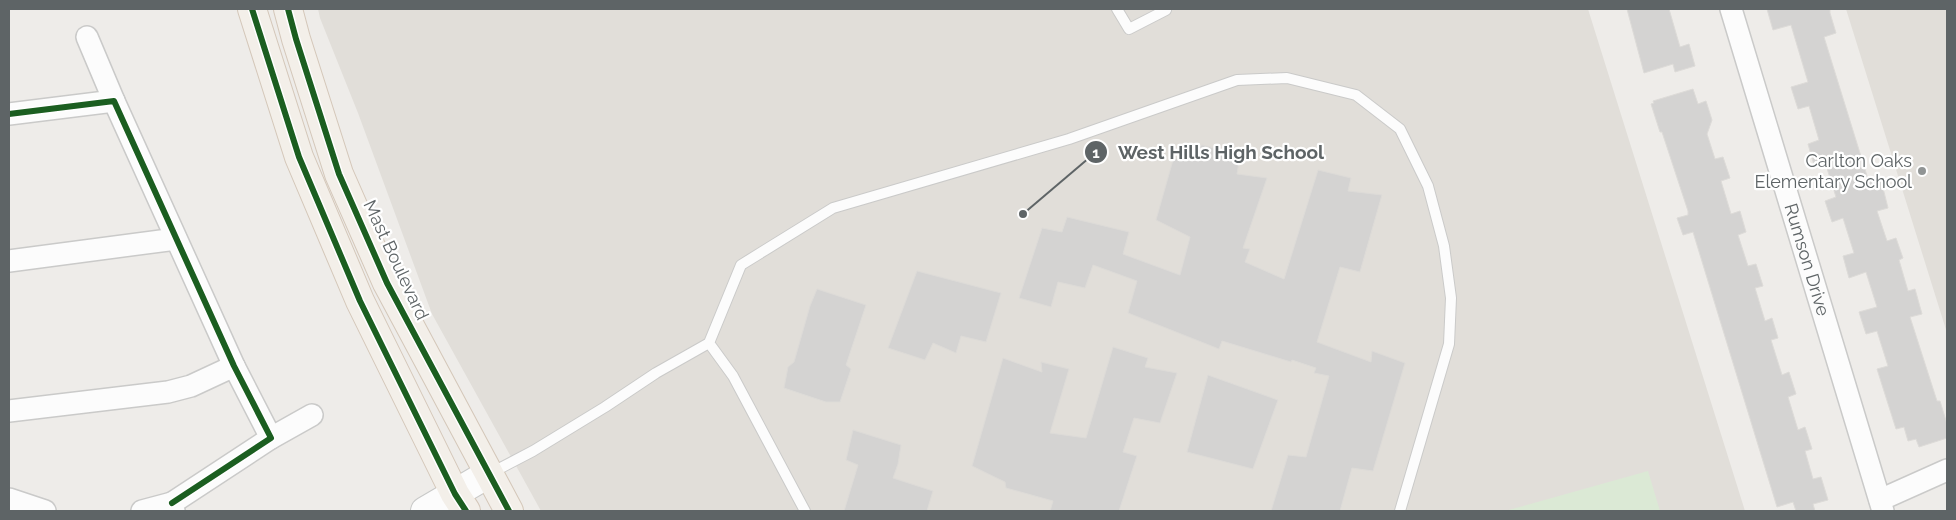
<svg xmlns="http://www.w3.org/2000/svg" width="1956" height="520" font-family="Raleway,sans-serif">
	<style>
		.education { fill: #e1ded9 }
		.green { fill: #dbe9d5 }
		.building { fill: #d4d3d2; stroke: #dddbd8 }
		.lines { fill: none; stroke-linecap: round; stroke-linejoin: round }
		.lane-casing { stroke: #cacac9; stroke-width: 12 }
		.street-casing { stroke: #cacac9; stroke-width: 24 }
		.secondary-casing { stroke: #c8c9c8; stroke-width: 30 }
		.primary-casing { stroke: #d4c7b9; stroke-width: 30 }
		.lane { stroke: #fcfcfc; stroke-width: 10 }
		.street { stroke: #fcfcfc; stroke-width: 21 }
		.secondary { stroke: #fcfcfc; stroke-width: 28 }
		.primary { stroke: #f3efe9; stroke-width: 28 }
		.cycleway-casing { stroke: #fff; stroke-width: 9 }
		.cycleway { stroke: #1b5e20; stroke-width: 6 }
		.poi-dot { fill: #909494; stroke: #fff; stroke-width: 2 }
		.labels { text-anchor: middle; stroke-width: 4.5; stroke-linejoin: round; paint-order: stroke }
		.poi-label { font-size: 18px; fill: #5e6466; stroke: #fff; text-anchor: end }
		.street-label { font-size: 18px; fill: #5e6466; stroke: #fff }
		.leader { fill: none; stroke: #5e6466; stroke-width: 2 }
		.callout-dot { fill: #5e6466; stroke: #fff; stroke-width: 2 }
		.mark-label { font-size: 15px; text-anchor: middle; font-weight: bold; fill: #fff }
		.callout-label { font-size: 19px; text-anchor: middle; font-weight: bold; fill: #5e6466; stroke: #fff; stroke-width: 4.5; stroke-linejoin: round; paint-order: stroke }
	</style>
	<rect width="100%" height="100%" fill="#eeece9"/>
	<!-- education -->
	<path class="education" d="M 318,9 L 1588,9 L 1745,511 L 541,511 L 432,314 L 358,113 L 320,18 Z
		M 1846,9 L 1947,9 L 1947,333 Z"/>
	<!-- green -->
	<path class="green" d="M 1648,471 L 1660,511 L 1505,511 Z"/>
	<!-- building -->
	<path class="building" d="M 1627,9 L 1669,9 L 1680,47 L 1689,44 L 1695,66 L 1675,72 L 1673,64 L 1644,73 Z
		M 1767,9 L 1830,9 L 1830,13 L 1836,33 L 1824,37 L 1868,179 L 1880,176 L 1888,208 L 1877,211 L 1887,241 L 1896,238 L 1903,258 L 1899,260 L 1908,291 L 1915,289 L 1922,314 L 1910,317 L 1937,401 L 1940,401 L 1947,424 L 1947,438 L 1919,447 L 1916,439 L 1908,441 L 1904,427 L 1896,429 L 1877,369 L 1888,366 L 1877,331 L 1866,334 L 1859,312 L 1877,307 L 1866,272 L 1849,278 L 1843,256 L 1854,253 L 1843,218 L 1832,222 L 1825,201 L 1836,197 L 1825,162 L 1814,165 L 1808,144 L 1819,140 L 1809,106 L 1798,109 L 1791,87 L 1808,82 L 1791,25 L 1773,30 Z
		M 1693,89 L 1698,104 L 1706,101 L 1712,120 L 1707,134 L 1715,159 L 1723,157 L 1730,178 L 1721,181 L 1731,214 L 1740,211 L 1746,232 L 1738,235 L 1748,266 L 1756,264 L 1763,286 L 1755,288 L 1765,321 L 1772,318 L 1778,338 L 1771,340 L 1782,375 L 1789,372 L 1796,394 L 1788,397 L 1798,430 L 1805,427 L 1812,449 L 1805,451 L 1813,479 L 1821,477 L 1828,500 L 1813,504 L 1815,511 L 1796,511 L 1793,502 L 1777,507 L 1693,232 L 1683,235 L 1677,218 L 1688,215 L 1688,211 L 1662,132 L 1660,132 L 1651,104 L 1654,103 L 1653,101 Z
		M 1202,145 L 1240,155 L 1237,174 L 1267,178 L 1243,248 L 1250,249 L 1245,262 L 1284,279 L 1318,170 L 1351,178 L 1348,191 L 1382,195 L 1360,272 L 1340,267 L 1317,342 L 1371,362 L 1372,351 L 1405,363 L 1373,471 L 1352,468 L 1340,511 L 1271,511 L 1288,455 L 1306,457 L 1329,376 L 1314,373 L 1316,368 L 1292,360 L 1291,362 L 1222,341 L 1219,349 L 1128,313 L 1137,281 L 1093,265 L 1085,288 L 1058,282 L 1051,307 L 1019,298 L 1042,228 L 1062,232 L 1067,217 L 1129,232 L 1123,254 L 1180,275 L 1190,237 L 1156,220 L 1173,160 Z
		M 917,271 L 1001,293 L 986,342 L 961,336 L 956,353 L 933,343 L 925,360 L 888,348 Z
		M 817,289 L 866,305 L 846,365 L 851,369 L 840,402 L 826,402 L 784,388 L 788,367 L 794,362 L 810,306 Z
		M 1113,347 L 1148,358 L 1145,367 L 1177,373 L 1160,423 L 1134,418 L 1123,452 L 1137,456 L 1119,511 L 1050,511 L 1053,501 L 1006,488 L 1005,482 L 972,466 L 1003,358 L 1042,372 L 1041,362 L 1069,369 L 1050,433 L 1086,438 Z
		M 1208,375 L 1278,400 L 1253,469 L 1187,452 Z
		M 853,430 L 901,445 L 898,464 L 893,478 L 933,491 L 927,511 L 844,511 L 858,465 L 846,460 Z"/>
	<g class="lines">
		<!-- lane casing -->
		<g class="lane-casing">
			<path id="lane" d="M 1117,9 L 1129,29 L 1166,10
				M 709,343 L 733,376 L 805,511
				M 489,474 L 533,451 L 605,407 L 656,373 L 709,343 L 741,265 L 833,208 L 1069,139 L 1237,80 L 1287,78 L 1356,95 L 1400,129 L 1428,186 L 1444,246 L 1451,298 L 1449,344 L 1400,511"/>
		</g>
		<!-- street casing -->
		<g class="street-casing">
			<g id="street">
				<path id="s1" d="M 1731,9 L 1883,511"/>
				<path d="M 87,37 L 114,101"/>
				<path d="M 9,114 L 114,101 L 234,366 L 271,438 L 172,503"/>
				<path d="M 9,261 L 176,239"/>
				<path d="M 9,411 L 168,392 L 191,386 L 234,366"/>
				<path d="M 271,438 L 312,415"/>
				<path d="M 9,499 L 45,511"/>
				<path d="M 1880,500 L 1947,470"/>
				<path d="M 142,511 L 172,503 L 174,511"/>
			</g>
		</g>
		<!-- secondary casing -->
		<g class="secondary-casing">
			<path id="secondary" d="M 425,511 L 488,474"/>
		</g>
		<!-- primary casing -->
		<g class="primary-casing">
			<path id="primary" d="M 252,9 L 299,157 L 360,301 L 455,494 L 466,511
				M 288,9 L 296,39 L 339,174 L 387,283 L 509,511"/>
		</g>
		<!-- lane -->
		<use href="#lane" class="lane"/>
		<!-- street -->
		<use href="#street" class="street"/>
		<!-- secondary -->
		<use href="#secondary" class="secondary"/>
		<!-- primary -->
		<use href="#primary" class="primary"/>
		<!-- cycleway casing -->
		<g class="cycleway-casing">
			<path id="cycleway" d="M 252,9 L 299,157 L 360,301 L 455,494 L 466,511
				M 288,9 L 296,39 L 339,174 L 387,283 L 509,511
				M 9,114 L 114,101 L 234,366 L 271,438 L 172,503"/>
		</g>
		<!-- cycleway -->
		<use href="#cycleway" class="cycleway"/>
	</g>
	<!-- markers -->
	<circle class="poi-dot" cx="1922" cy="171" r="5"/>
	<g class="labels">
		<!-- poi labels -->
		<g class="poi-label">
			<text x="1912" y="167">Carlton Oaks<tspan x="1912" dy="21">Elementary School</tspan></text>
		</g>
		<!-- street labels -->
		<g class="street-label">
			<text transform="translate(396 260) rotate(65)" y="6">Mast Boulevard</text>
			<text dy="6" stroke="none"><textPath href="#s1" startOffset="262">Rumson Drive</textPath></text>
		</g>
	</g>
	<!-- callouts -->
	<path class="leader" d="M1023 214L1096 152"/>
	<g class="callout-dot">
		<circle cx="1023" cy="214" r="5"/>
		<circle cx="1096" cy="152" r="12"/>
	</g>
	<g class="mark-label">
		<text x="1096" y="158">1</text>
	</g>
	<g class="callout-label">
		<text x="1221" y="159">West Hills High School</text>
	</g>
	<!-- border -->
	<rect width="1956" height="520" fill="none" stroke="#5e6466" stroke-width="20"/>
</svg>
